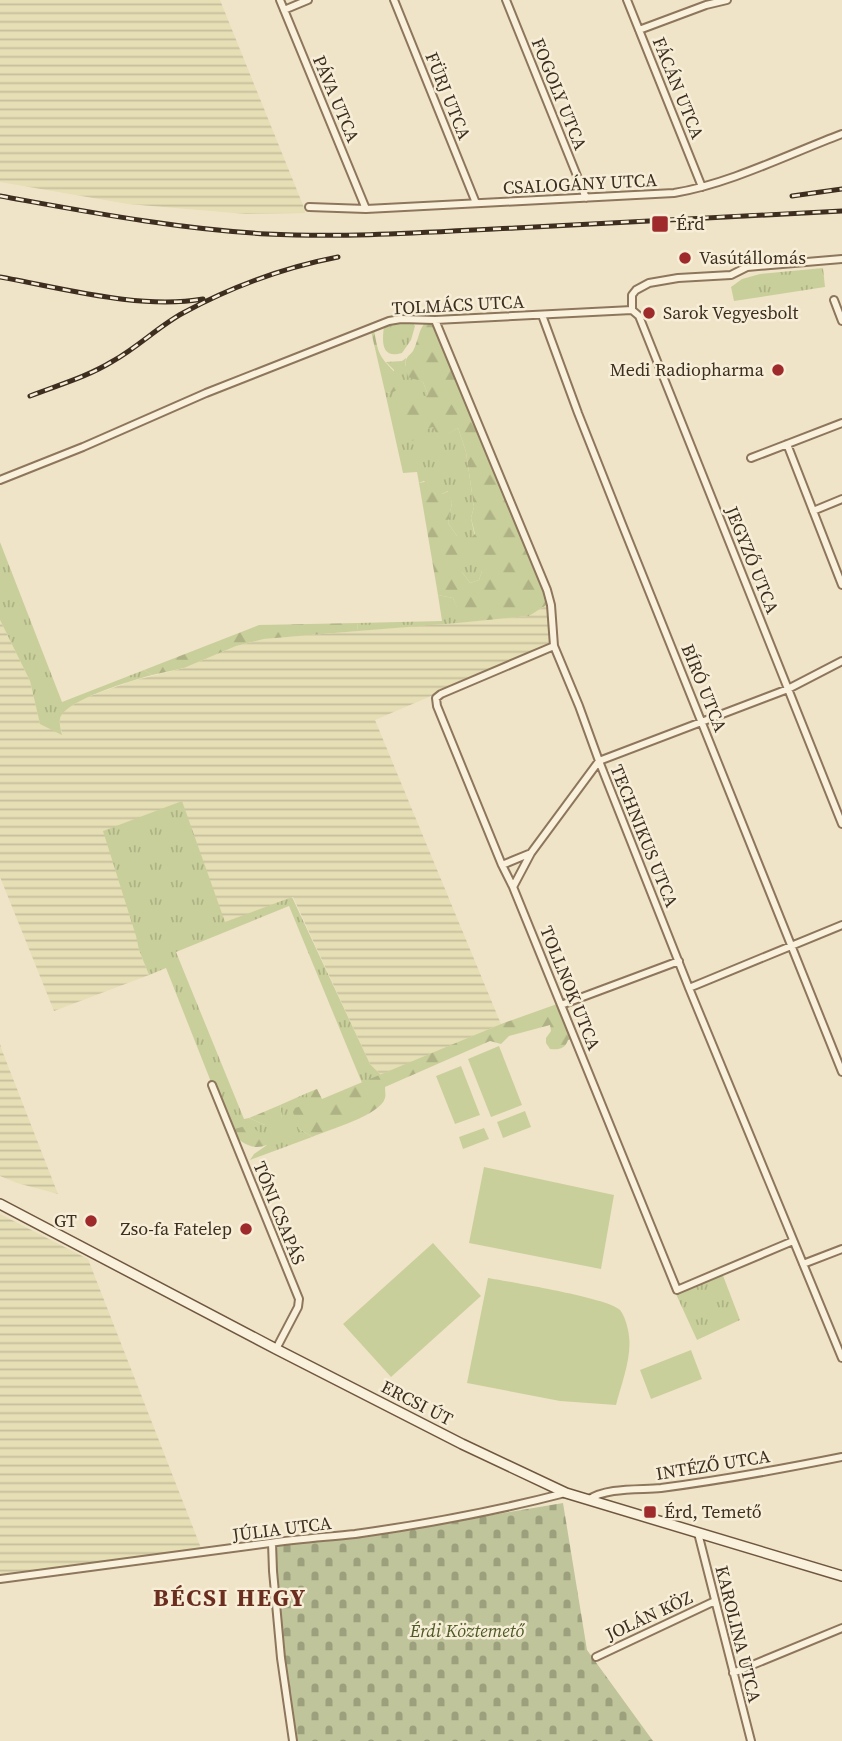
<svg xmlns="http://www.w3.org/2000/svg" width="842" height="1741" font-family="'Source Serif 4',serif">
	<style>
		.farmland { fill: url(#farmland-rules) }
		.grass { fill: url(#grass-tufts) }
		.forest { fill: url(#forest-firs) }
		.cemetery { fill: url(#cemetery-stones) }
		.pitch { fill: #c9cf9b }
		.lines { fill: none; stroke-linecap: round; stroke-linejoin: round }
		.street-casing { stroke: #8d765c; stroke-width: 10 }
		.secondary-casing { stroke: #6f573f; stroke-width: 12 }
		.street { stroke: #faf1dc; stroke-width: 6 }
		.secondary { stroke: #faf1dc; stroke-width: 9 }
		.rail-casing { stroke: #3d2e20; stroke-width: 5 }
		.rail { stroke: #f7eed8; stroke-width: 2.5; stroke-dasharray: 8; stroke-linecap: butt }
		.poi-dot { fill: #9e2a2b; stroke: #f7eed8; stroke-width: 2.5 }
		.labels { text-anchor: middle; stroke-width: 5; stroke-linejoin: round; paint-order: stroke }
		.street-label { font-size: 18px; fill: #3d2e20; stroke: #f7eed8 }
		.poi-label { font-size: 18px; fill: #3d2e20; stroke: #f7eed8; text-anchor: start }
		.park-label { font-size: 18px; font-style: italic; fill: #4d5a26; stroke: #f7eed8 }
		.district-label { font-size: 24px; font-weight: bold; letter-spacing: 2px; fill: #6b2e1e; stroke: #f7eed8 }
	</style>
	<defs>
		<pattern id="farmland-rules" width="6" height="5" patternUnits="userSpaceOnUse" patternTransform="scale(1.75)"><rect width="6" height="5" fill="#e6deb5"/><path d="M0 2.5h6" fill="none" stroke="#c6bf9b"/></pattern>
		<pattern id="grass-tufts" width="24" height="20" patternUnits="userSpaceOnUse" patternTransform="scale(1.75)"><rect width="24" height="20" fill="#c9cf9b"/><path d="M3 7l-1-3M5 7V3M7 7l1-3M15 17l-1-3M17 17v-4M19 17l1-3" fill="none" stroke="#aeb285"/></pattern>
		<pattern id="forest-firs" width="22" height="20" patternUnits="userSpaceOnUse" patternTransform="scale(1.75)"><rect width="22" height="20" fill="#c9cf9b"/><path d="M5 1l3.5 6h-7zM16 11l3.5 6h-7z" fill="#aeb285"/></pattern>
		<pattern id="cemetery-stones" width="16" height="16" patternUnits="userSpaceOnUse" patternTransform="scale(1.75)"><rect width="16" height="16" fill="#bfc49a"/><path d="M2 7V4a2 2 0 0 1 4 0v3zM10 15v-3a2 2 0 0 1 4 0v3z" fill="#9ca07d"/></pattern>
	</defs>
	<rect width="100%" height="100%" fill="#f0e4c8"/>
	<!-- farmland -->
	<path class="farmland" d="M 0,0 L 220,0 L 305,210 L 305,213 L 246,214 L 128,204 L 0,182 Z
		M 548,604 L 551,639 L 550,644 L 546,647 L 375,720 L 501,1024 L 381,1075 L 370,1064 L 293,897 L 225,923 L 137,936 L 139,950 L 149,975 L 54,1011 L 0,877 L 0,620 L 30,681 L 40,723 L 62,734 L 59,719 L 64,710 L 85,698 L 132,681 L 184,668 L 236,646 L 264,639 L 529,616 Z
		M 0,1044 L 3,1053 L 58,1194 L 17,1183 L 0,1176 Z
		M 0,1214 L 88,1259 L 203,1553 L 0,1579 Z"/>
	<!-- grass -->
	<path class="grass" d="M 823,268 L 825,287 L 734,301 L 731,287 L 742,279 L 760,274 Z
		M 401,323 L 413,323 L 415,326 L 411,340 L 402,353 C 381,359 382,342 384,326 Z
		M 406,358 L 405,365 L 415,378 L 423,382 L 428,395 L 427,429 L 433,427 L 439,438 L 458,428 L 466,452 L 474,507 L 471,518 L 482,571 L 479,580 L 470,583 L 462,572 L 462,558 L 457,536 L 448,523 L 452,503 L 448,491 L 442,494 L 436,494 L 424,481 L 419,483 L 417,472 L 403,473 L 385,392 L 391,393 L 394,370 L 386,362 L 402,361 Z
		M 0,542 L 62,702 L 144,670 L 152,675 C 134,680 64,700 60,719 C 59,723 61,730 62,735 L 40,724 L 30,681 L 0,620 Z
		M 438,595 L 453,598 L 457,607 L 457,623 L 358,631 L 357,623 L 442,621 Z
		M 182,801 L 225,922 L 292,897 L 370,1064 L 381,1075 L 362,1083 L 289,906 L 176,952 L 244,1119 L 249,1118 L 265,1125 L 282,1117 L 280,1105 L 307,1093 L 310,1104 L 304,1107 L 298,1128 L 312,1137 L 250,1160 L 254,1154 L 267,1145 L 230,1130 L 166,968 L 149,975 L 139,950 L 136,936 L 103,831 Z
		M 722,1273 L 740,1320 L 697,1340 L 675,1292 Z"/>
	<!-- forest -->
	<path class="forest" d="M 424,324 L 433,324 L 545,591 L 548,604 L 529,616 L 457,623 L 457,608 L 453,598 L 438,595 L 419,483 L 429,481 L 436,494 L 442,494 L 449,491 L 452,503 L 448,523 L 457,536 L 464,539 L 462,572 L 470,583 L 479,580 L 482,571 L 476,563 L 471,538 L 475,534 L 471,518 L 474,507 L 466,452 L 458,428 L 439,439 L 433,427 L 427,429 L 424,437 L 405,443 L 395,404 L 428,395 L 423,382 L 408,377 C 407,372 404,366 406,360 C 408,355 410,355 413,351 C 418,342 418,332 424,324 Z
		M 374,330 C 376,340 377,351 383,359 C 390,369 402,375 399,389 L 391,393 L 385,392 L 371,331 Z
		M 357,623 L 358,631 L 264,639 L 236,646 L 184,668 L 152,675 L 144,670 L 259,625 Z
		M 557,1004 L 571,1039 L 568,1040 C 565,1049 559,1050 550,1049 L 546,1043 L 546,1038 L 551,1031 L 550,1025 L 509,1036 L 501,1044 L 490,1041 L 385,1087 C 385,1091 386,1095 385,1098 C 381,1115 328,1130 312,1137 L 298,1128 L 292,1109 C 298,1106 303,1107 309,1104 L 307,1093 L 317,1089 L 322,1099 L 501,1024 Z
		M 280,1105 L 282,1117 L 275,1125 L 265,1125 L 249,1118 Z
		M 246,1126 C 258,1129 262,1134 267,1145 C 251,1151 240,1142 230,1130 Z"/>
	<!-- cemetery -->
	<path class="cemetery" d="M 563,1503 L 587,1650 L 653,1741 L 296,1741 C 287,1677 277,1611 275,1546 L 414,1528 Z"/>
	<!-- pitch -->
	<path class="pitch" d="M 499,1046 L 522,1105 L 491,1117 L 468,1059 Z
		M 461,1066 L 480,1115 L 455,1124 L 436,1076 Z
		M 525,1111 L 531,1127 L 503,1138 L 497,1122 Z
		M 484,1128 L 489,1139 L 463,1149 L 459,1137 Z
		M 484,1167 L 614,1195 L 601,1269 L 469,1243 Z
		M 433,1243 L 481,1296 L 391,1377 L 343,1324 Z
		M 488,1278 C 510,1282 609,1298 620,1310 C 625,1316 628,1328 629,1336 C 632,1357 621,1385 616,1405 L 560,1401 L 467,1383 Z
		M 691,1350 L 702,1379 L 651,1399 L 640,1370 Z"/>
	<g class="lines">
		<!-- street casing -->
		<g class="street-casing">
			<path id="street" d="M 280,0 L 366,209
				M 394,0 L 476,203
				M 506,0 L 586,198
				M 627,0 L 702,187
				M 284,10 L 308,0
				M 639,30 L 706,5 L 727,0
				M 309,207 L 366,209 L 674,193 C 729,184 789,154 842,134
				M 834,300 L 842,321
				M 632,310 L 639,316 L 842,824
				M 632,310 L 632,295 L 636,290 L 649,283 L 678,278 L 731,275 L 747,267 L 842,259
				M 542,315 L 578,413 L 622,524 L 842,1072
				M 435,320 L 547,590 L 551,605 L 554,646 L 579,706 L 599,761 L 689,988 L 842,1358
				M 787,444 L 842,585
				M 751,458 L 842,423
				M 0,480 L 83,447 L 206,393 L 389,321 L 401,319 L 435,320 L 632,310
				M 813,511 L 842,499
				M 554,646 L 441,694 L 436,698 L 437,706 L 502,865 L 513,887 L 677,1290 L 793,1241
				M 531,853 L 599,761 L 788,689 L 842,661
				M 502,865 L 531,853 L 513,887
				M 689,988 L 842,925
				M 561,1005 L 679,961
				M 212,1085 L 299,1299 L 298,1307 L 276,1349
				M 803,1264 L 842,1249
				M 588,1500 C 606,1487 640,1490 661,1488 C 722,1480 782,1469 842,1457
				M 698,1533 L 751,1741
				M 272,1543 L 273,1571 L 281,1658 L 293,1741
				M 0,1579 C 90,1567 180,1555 270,1543 C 298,1539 327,1537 355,1534 C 426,1524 496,1511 565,1493
				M 596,1657 L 715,1601
				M 733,1673 L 842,1628"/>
		</g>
		<!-- secondary casing -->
		<g class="secondary-casing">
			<path id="secondary" d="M 0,1204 L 276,1349 L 462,1444 L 566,1493 L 842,1576"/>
		</g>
		<!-- street -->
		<use href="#street" class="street"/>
		<!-- secondary -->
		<use href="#secondary" class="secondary"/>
		<!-- rail casing -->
		<g class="rail-casing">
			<path id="rail" d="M 0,196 C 89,212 176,229 267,234 C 349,238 432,232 515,228 C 624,222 733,216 842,211
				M 792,196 L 842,189
				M 0,277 C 62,288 140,310 203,299
				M 30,396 C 58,385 87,377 113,361 C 138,347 159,326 183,313 C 231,287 286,267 338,257"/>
		</g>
		<!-- rail -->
		<use href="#rail" class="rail"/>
	</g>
	<!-- markers -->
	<g class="poi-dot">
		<rect x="651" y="215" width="18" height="18" rx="3.5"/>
		<circle cx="685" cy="258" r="7"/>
		<circle cx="649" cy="313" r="7"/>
		<circle cx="778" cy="370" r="7"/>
		<circle cx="91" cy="1221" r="7"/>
		<circle cx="246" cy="1229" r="7"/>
		<rect x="643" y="1505" width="14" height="14" rx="3.5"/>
	</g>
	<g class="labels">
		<!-- street labels -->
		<g class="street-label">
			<text transform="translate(678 88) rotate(68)" y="6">FÁCÁN UTCA</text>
			<text transform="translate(559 94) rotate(68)" y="6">FOGOLY UTCA</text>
			<text transform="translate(448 96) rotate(68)" y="6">FÜRJ UTCA</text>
			<text transform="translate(336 99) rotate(67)" y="6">PÁVA UTCA</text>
			<text transform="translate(580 184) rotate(-3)" y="6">CSALOGÁNY UTCA</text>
			<text transform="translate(458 305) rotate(-3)" y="6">TOLMÁCS UTCA</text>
			<text transform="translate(752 560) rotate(68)" y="6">JEGYZŐ UTCA</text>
			<text transform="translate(704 688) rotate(68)" y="6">BÍRÓ UTCA</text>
			<text transform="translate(644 836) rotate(68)" y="6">TECHNIKUS UTCA</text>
			<text transform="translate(570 988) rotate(68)" y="6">TOLLNOK UTCA</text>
			<text transform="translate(279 1213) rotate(68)" y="6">TÓNI CSAPÁS</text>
			<text transform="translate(417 1403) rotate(27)" y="6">ERCSI ÚT</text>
			<text transform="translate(713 1465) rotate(-9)" y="6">INTÉZŐ UTCA</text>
			<text transform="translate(282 1529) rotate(-7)" y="6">JÚLIA UTCA</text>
			<text transform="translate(649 1616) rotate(-25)" y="6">JOLÁN KÖZ</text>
			<text transform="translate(738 1634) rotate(76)" y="6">KAROLINA UTCA</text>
		</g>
		<!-- poi labels -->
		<g class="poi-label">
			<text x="676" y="230">Érd</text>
			<text x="699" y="264">Vasútállomás</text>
			<text x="663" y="319">Sarok Vegyesbolt</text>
			<text x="764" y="376" text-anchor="end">Medi Radiopharma</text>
			<text x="77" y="1227" text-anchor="end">GT</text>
			<text x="232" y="1235" text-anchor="end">Zso-fa Fatelep</text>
			<text x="664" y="1518">Érd, Temető</text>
		</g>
		<!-- park labels -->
		<g class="park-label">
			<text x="467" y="1637">Érdi Köztemető</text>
		</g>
		<!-- district labels -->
		<g class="district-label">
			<text x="230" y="1606">BÉCSI HEGY</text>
		</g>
	</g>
</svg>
